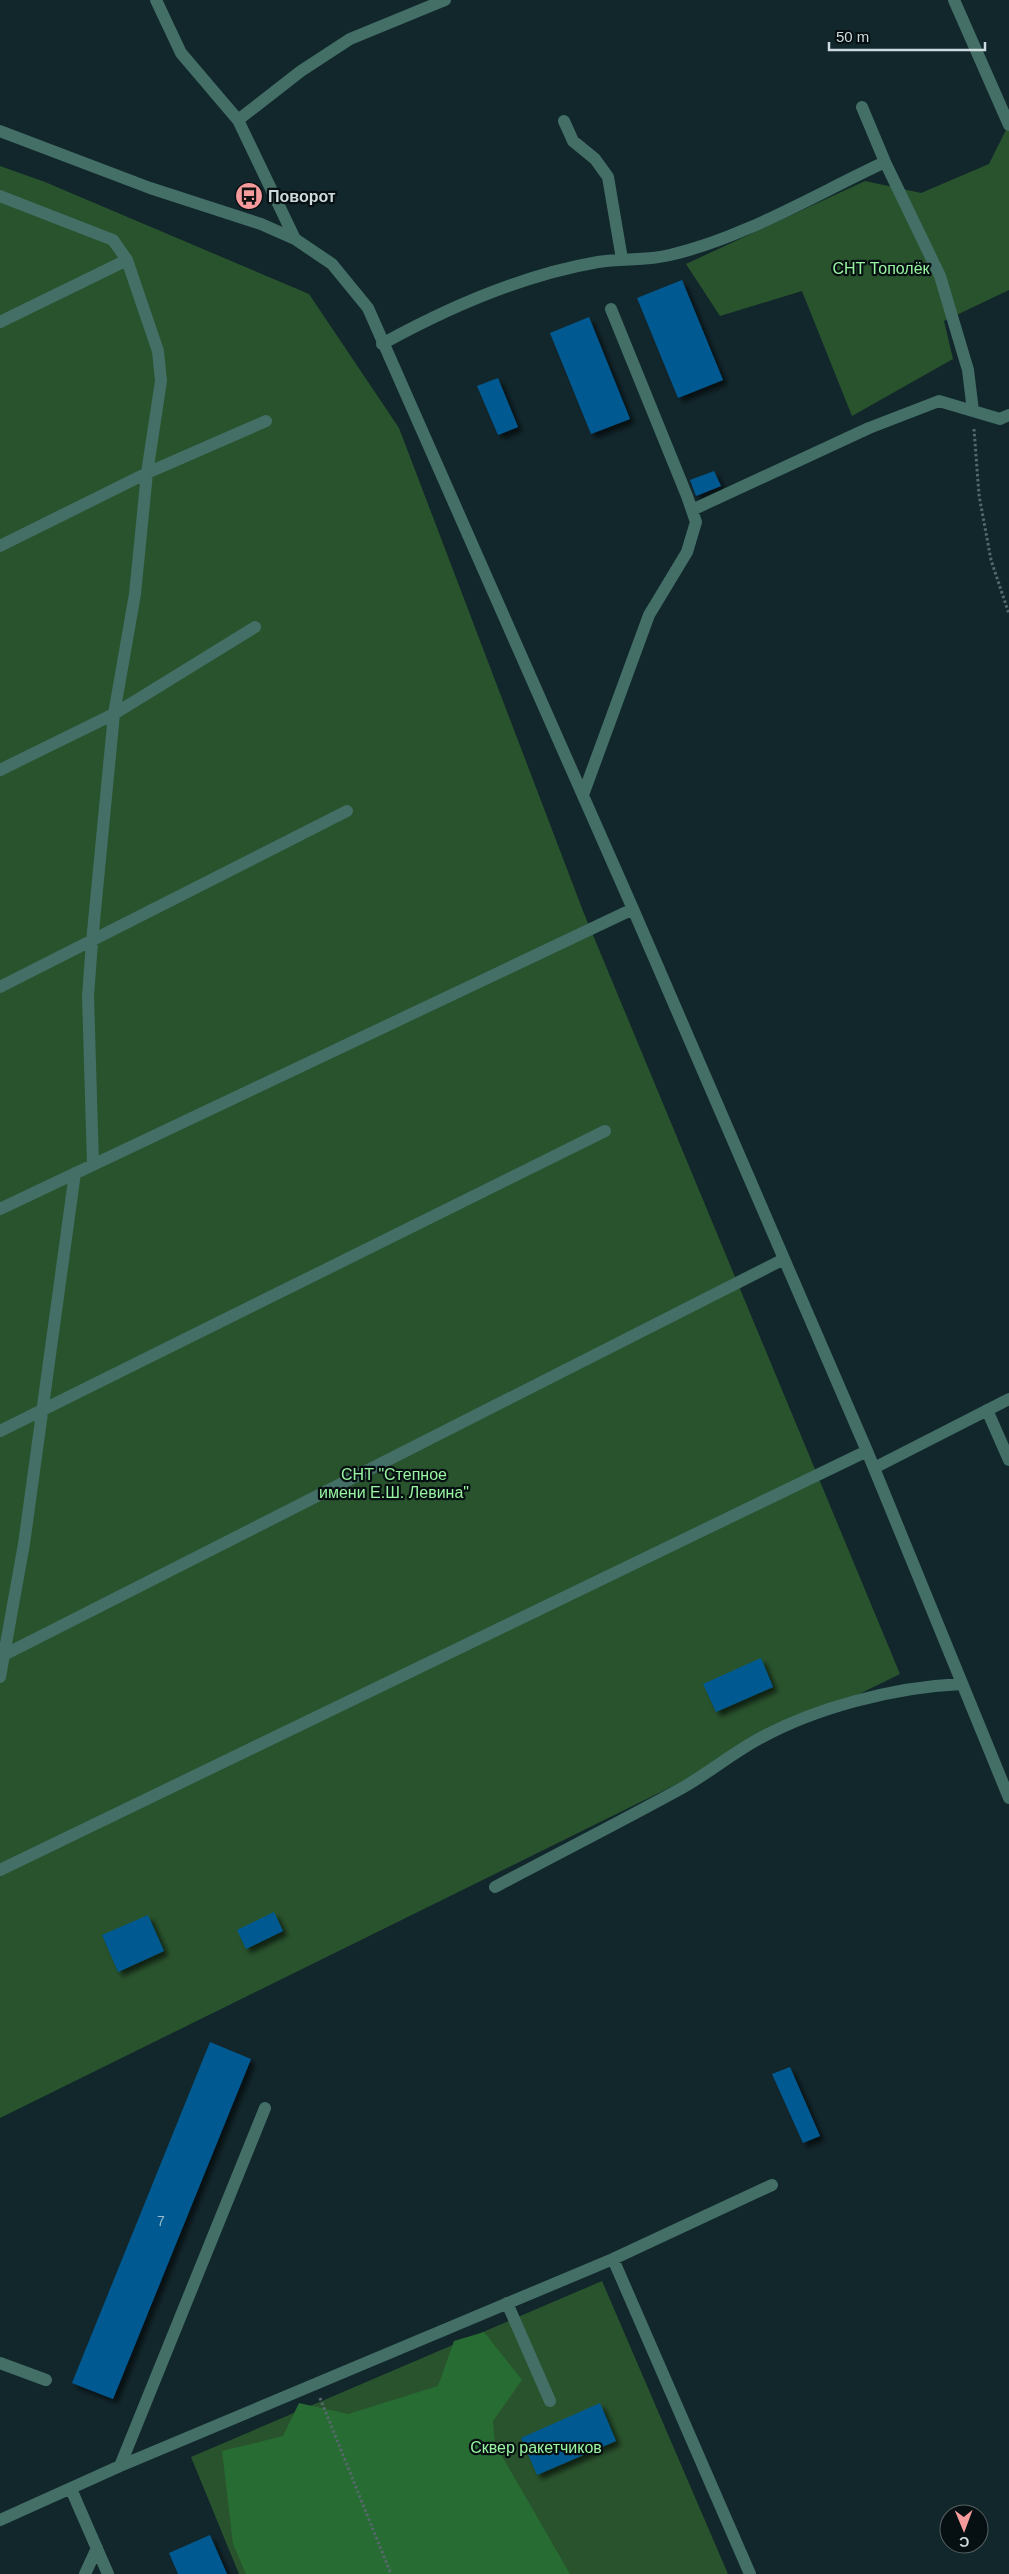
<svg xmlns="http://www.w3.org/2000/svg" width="1009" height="2574" font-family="Helvetica,sans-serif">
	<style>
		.green { fill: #29532d }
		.forest { fill: #276c32 }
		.building { fill: #065a91; filter: url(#shadow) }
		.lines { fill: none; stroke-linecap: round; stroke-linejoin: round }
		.path { stroke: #56686c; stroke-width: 3; stroke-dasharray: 2.5 2.5; stroke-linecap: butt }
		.minor { stroke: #436f66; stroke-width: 12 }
		.labels { text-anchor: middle; stroke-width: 4.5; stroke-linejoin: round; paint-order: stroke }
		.number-label { font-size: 14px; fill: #9cbbcb }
		.poi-label { font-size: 16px; font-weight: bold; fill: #cedbde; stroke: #060f11; text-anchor: start }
		.park-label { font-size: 16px; fill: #98f4a1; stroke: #060f11 }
	</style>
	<defs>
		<filter id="shadow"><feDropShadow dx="4.5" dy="4.5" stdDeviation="2.5" flood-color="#0009"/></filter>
	</defs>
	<rect width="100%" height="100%" fill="#12272c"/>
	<!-- green -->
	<path class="green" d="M 1009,124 L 1009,290 L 944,321 L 953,359 L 852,416 L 802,291 L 720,316 L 686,264 L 865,181 L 921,193 L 989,164 Z
		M 0,166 L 45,182 L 309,294 L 399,428 L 583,911 L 900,1674 L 0,2118 Z
		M 602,2281 L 728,2574 L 239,2574 L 191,2457 Z"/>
	<!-- forest -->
	<path class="forest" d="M 484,2332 L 522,2380 L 493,2421 L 495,2444 L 570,2574 L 246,2574 L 233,2544 L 222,2451 L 283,2436 L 299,2403 L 348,2414 L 438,2386 L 454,2341 Z"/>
	<!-- building -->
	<path class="building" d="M 682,280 L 723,380 L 678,398 L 637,298 Z
		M 589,317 L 630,419 L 591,434 L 550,333 Z
		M 498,378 L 518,427 L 498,435 L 477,386 Z
		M 714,471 L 721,486 L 696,496 L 690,480 Z
		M 761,1658 L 773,1687 L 716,1712 L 703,1684 Z
		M 274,1912 L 283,1931 L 246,1949 L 237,1930 Z
		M 148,1915 L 164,1951 L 118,1972 L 102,1935 Z
		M 210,2042 L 251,2059 L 113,2399 L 72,2383 Z
		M 790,2067 L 820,2136 L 803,2143 L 772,2074 Z
		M 600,2403 L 616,2441 L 537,2475 L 521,2438 Z
		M 210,2535 L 227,2574 L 178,2574 L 169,2553 Z"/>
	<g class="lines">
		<!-- path -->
		<path class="path" d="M 974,429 L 979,495 L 991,560 L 1009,614
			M 320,2398 L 391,2574"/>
		<!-- minor -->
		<path class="minor" d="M 156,0 L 181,53 L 238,120 L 295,239
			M 954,0 L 1009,125
			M 862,107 L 885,162 L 940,276 L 968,370 L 973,411
			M 238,120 L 301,71 L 350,39 L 445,0
			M 564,121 L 573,141 L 595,159 L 608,177 L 622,259
			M 0,131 L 150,188 L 261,224 L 295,239 L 332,264 L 368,308 L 633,909 L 867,1451 L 1009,1798
			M 0,196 L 113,240 L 127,260 L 158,351 L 161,381 L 147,473 L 135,594 L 114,714 L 92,942 L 88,996 L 93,1164
			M 0,322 L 127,260
			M 382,344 C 449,307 522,275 598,262 C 621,258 646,261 670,255 C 744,238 816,194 885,162
			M 692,510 L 869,428 L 939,401 L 1000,419 L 1009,415
			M 0,546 L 147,473 L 266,421
			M 0,770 L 114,714 L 255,627
			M 583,795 L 649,615 L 687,552 L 696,522 L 687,496 L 611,309
			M 0,987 L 347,811
			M 0,1209 L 633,909
			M 987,1410 L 1009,1460
			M 0,1431 L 605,1131
			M 874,1468 L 1009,1399
			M 0,1657 L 784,1259
			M 0,1677 L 24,1544 L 75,1173
			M 0,1870 L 867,1451
			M 495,1887 C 557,1854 620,1822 682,1788 C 707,1774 730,1755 755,1741 C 813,1708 894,1687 961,1684
			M 613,2259 L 750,2574
			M 507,2303 L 550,2401
			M 0,2363 L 46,2380
			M 120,2466 L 265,2108
			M 71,2489 L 108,2574
			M 0,2520 L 120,2466 L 613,2259 L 772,2185
			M 85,2574 L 97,2548"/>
	</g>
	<!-- icons -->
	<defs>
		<g id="bus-disc" transform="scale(1.4375)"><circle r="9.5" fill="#f59b9c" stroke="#060f11"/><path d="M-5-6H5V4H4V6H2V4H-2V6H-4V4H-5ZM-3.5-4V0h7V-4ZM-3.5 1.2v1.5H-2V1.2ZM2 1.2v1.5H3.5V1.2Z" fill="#111"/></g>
	</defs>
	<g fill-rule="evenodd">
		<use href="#bus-disc" x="249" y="196"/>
	</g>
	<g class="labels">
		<!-- number labels -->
		<g class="number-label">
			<text x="161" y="2226">7</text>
		</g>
		<!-- poi labels -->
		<g class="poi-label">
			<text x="268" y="202">Поворот</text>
		</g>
		<!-- park labels -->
		<g class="park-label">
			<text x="881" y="274">СНТ Тополёк</text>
			<text x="394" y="1480">СНТ "Степное<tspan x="394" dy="18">имени Е.Ш. Левина"</tspan></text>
			<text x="536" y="2453">Сквер ракетчиков</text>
		</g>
	</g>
	<!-- north arrow -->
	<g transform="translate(964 2529) rotate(179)"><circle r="24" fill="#060f11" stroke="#566163"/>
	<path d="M0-4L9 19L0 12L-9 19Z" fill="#f59b9c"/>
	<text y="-8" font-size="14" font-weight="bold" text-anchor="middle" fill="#cedbde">С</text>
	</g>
	<!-- scale -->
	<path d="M829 42v8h156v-8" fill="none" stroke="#cedbde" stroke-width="2.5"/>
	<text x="836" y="42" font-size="15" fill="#cedbde" stroke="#060f11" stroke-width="4" paint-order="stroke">50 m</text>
</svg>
